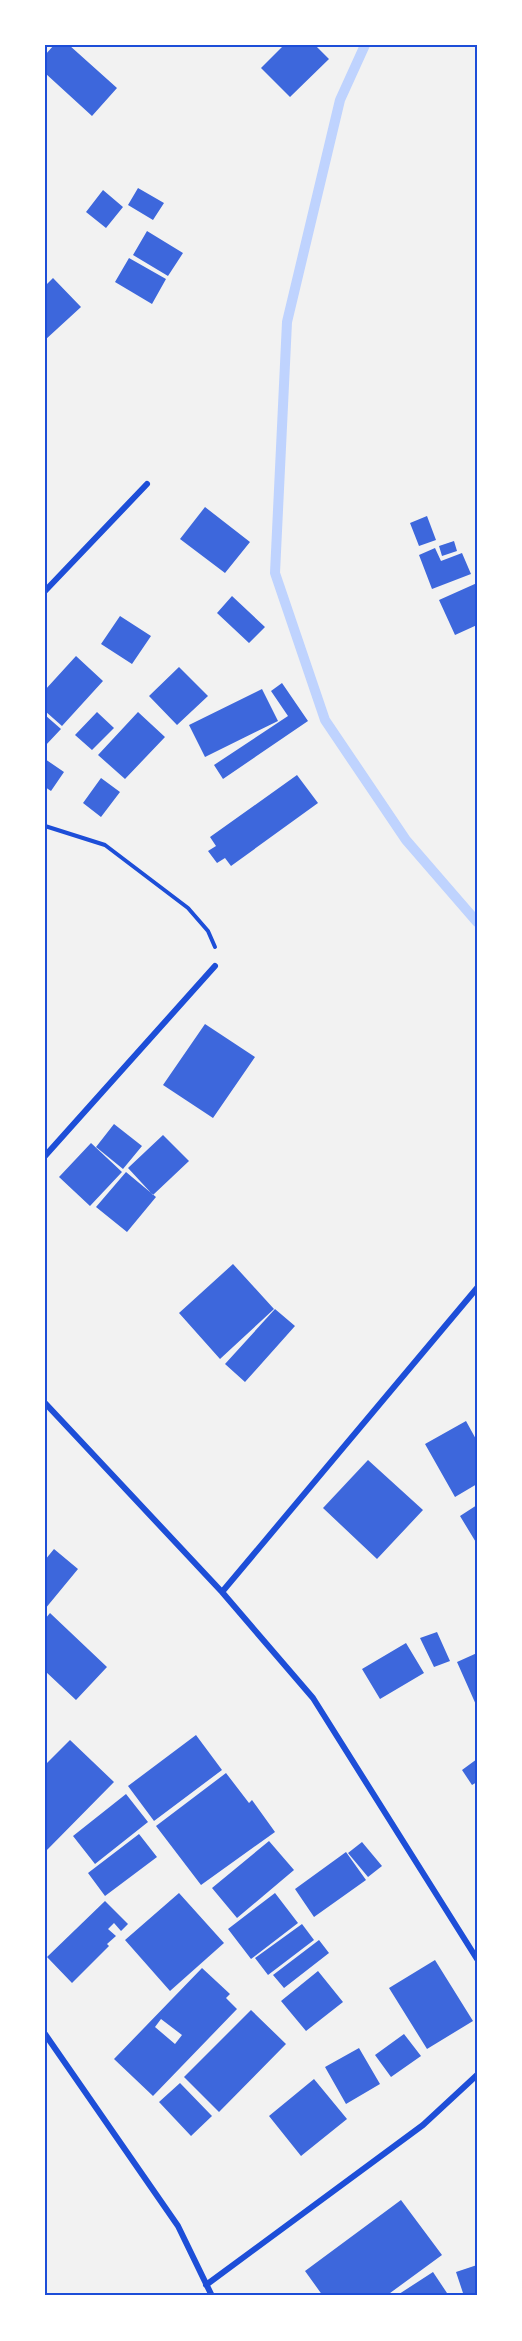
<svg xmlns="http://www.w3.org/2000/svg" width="522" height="2341" font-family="'Open Sans',sans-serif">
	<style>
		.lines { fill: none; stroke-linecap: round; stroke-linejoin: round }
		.stream { stroke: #bfd3fe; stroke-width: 10 }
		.building { fill: #3d67dc; fill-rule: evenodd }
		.path { stroke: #1d4ed8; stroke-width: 4 }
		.minor { stroke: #1d4ed8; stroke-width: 6 }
		.neatline { fill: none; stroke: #1d4ed8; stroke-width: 2 }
	</style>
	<rect width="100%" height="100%" fill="#f2f2f2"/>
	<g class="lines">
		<!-- stream -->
		<path class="stream" d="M 365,45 L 340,100 L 287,322 L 275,573 L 325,720 L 406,840 L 477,922"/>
	</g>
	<!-- building -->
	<path class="building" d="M 54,45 L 69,45 L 117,88 L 92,116 L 45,73 L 45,55 Z
		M 284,45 L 315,45 L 329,59 L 290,97 L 261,68 Z
		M 138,188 L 164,203 L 153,220 L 128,205 Z
		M 103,190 L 123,207 L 106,228 L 86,212 Z
		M 147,231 L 183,253 L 168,276 L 133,255 Z
		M 129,258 L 166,279 L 152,304 L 115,282 Z
		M 53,278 L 81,307 L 45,340 L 45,286 Z
		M 205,507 L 250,542 L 225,573 L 180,539 Z
		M 427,516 L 436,540 L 419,546 L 410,523 Z
		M 454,541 L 457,551 L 442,556 L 439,546 Z
		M 435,548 L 441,561 L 462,553 L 471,574 L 432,589 L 419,555 Z
		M 477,583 L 477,625 L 455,635 L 439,600 Z
		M 232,596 L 265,627 L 249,643 L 217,613 Z
		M 120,616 L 151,636 L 132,664 L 101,644 Z
		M 76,656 L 103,681 L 62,726 L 45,711 L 45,690 Z
		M 179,667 L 208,696 L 177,725 L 149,696 Z
		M 282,683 L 308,721 L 223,779 L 214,765 L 288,716 L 271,691 Z
		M 262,689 L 278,721 L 205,757 L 189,725 Z
		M 97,712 L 114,728 L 92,750 L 75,735 Z
		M 138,712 L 165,737 L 125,779 L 98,755 Z
		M 45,715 L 61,729 L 45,746 Z
		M 45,759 L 64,772 L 51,791 L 45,787 Z
		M 297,775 L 318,803 L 231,866 L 225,858 L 217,863 L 208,851 L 216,846 L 210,837 Z
		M 101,778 L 120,792 L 101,817 L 83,803 Z
		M 205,1024 L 255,1057 L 213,1118 L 163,1085 Z
		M 114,1124 L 142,1146 L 123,1169 L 96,1147 Z
		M 163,1135 L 189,1161 L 153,1195 L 128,1168 Z
		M 91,1143 L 122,1172 L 90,1206 L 59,1177 Z
		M 126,1172 L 156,1197 L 127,1232 L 96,1207 Z
		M 233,1264 L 274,1309 L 220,1359 L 179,1313 Z
		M 275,1309 L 295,1326 L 245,1382 L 225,1364 Z
		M 466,1421 L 477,1441 L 477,1484 L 455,1497 L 425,1444 Z
		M 368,1460 L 423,1510 L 377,1559 L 323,1508 Z
		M 477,1505 L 477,1544 L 460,1516 Z
		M 54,1549 L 78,1569 L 45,1609 L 45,1560 Z
		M 50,1613 L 107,1667 L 76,1700 L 45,1671 L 45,1619 Z
		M 437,1632 L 450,1661 L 434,1667 L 420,1638 Z
		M 406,1643 L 424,1673 L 380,1699 L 362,1669 Z
		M 477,1653 L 477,1707 L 457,1662 Z
		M 196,1735 L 222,1770 L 154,1821 L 128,1786 Z
		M 70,1740 L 114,1782 L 45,1852 L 45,1765 Z
		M 477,1759 L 477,1782 L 472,1785 L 462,1770 Z
		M 226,1773 L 249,1803 L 252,1800 L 275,1832 L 201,1885 L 156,1826 Z
		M 126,1794 L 148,1822 L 95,1864 L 73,1836 Z
		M 139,1834 L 157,1857 L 105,1896 L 88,1873 Z
		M 269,1841 L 294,1870 L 237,1918 L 212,1888 Z
		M 362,1842 L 382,1866 L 368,1877 L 348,1853 Z
		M 346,1852 L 366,1880 L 314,1917 L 295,1889 Z
		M 179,1893 L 224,1943 L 170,1991 L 125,1940 Z
		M 275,1893 L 298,1923 L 251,1959 L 228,1929 Z
		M 105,1901 L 128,1924 L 121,1931 L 114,1923 L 108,1929 L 116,1936 L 107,1944 L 109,1946 L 72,1983 L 47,1957 Z
		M 302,1924 L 314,1940 L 268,1975 L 255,1958 Z
		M 319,1940 L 329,1953 L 284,1988 L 273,1975 Z
		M 435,1960 L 473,2021 L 427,2049 L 389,1988 Z
		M 202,1968 L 230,1994 L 226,1998 L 237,2009 L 153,2096 L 114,2059 ZM 161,2019 L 182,2035 L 175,2044 L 155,2027 Z
		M 318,1971 L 343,2002 L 306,2031 L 281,2001 Z
		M 251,2010 L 286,2044 L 219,2112 L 184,2077 Z
		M 404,2034 L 421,2056 L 391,2077 L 375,2055 Z
		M 359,2048 L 380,2084 L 346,2104 L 325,2067 Z
		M 314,2079 L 347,2119 L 301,2156 L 269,2116 Z
		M 180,2083 L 212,2116 L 191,2136 L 159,2102 Z
		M 401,2200 L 442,2255 L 386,2296 L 323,2296 L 305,2271 Z
		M 477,2265 L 477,2296 L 464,2296 L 456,2272 Z
		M 433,2272 L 449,2296 L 396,2296 Z"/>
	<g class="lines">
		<!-- path -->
		<path class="path" d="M 45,826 L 105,845 L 188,908 L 208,931 L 215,947"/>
		<!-- minor -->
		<path class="minor" d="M 45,591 L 147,484
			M 45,1156 L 215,966
			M 45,1403 L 222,1592 L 313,1698 L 477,1959
			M 222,1592 L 477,1288
			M 45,2034 L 178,2226 L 212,2296
			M 206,2285 L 423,2125 L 477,2075"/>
	</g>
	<!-- border -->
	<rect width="522" height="2341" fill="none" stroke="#ffffff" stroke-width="93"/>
	<rect x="46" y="46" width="430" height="2248" class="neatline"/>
</svg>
